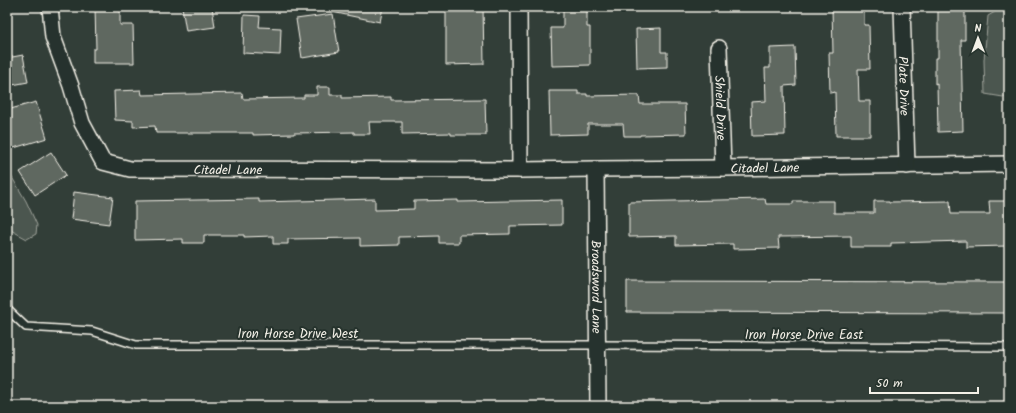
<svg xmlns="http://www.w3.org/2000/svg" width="1016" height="413" font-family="Kalam,sans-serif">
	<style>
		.green { fill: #4c564f; stroke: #a0a49c }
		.building { fill: #5f6861; stroke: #f4f1e8 }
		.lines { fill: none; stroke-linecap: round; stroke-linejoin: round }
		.lane-casing { stroke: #f4f1e8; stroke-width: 10 }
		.street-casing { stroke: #f4f1e8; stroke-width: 18 }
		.lane { stroke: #26332d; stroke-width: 7 }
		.street { stroke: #26332d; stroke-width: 15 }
		.labels { text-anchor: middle; stroke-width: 4; stroke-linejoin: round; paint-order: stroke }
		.street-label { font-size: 13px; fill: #f4f1e8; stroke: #26332d }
	</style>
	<rect width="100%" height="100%" fill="#323e38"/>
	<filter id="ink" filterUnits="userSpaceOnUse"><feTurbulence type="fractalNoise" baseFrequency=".025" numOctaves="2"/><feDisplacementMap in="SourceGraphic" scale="8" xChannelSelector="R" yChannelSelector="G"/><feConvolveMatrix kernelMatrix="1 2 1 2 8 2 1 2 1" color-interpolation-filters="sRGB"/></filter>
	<g filter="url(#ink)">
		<!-- green -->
		<path class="green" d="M 1003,7 L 1009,7 L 1009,98 L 985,94 L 984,60 L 988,16 Z
			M 7,169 L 26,201 L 37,225 L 36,234 L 27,239 L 7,228 Z"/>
		<!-- building -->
		<path class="building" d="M 95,7 L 120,7 L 120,25 L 133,25 L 134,63 L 93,63 L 93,49 L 96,49 Z
			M 182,7 L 212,7 L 215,27 L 186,31 Z
			M 333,7 L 383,7 L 380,22 L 332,12 Z
			M 446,7 L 483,7 L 484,64 L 446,65 Z
			M 563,7 L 587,7 L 587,27 L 590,27 L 590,65 L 552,66 L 551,28 L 563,28 Z
			M 832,7 L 864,7 L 864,25 L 869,25 L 870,69 L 858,69 L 859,101 L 870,101 L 870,136 L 836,136 L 835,92 L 830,93 L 829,53 L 833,53 Z
			M 938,7 L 965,7 L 965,40 L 961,40 L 963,131 L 938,132 L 937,83 L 935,84 L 935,58 L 938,58 Z
			M 333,14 L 339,52 L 302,58 L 296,19 Z
			M 244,15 L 260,16 L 259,27 L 281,28 L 280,55 L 243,53 Z
			M 661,28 L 661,52 L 667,52 L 667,67 L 637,68 L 636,29 Z
			M 795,47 L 796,85 L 784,86 L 785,135 L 752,136 L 751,102 L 766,101 L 765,68 L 770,68 L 770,48 Z
			M 23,55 L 28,82 L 7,86 L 7,58 Z
			M 317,87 L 330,87 L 330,95 L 342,95 L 342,98 L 391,97 L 391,100 L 485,99 L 486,135 L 451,135 L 451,133 L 402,134 L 402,122 L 369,122 L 370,134 L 354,134 L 354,132 L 294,133 L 294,134 L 253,135 L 253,133 L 156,133 L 155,126 L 133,127 L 133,121 L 115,120 L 114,91 L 141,90 L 142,95 L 242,93 L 243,99 L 304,98 L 304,95 L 317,95 Z
			M 549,91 L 578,91 L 578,94 L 587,94 L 587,96 L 639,95 L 640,104 L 685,104 L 686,134 L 640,135 L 640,136 L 624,136 L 623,124 L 588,124 L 588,134 L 550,135 Z
			M 36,102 L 47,138 L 7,150 L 7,110 Z
			M 51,152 L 66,175 L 35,195 L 20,172 Z
			M 74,192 L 113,197 L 109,224 L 71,219 Z
			M 259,199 L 259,202 L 375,199 L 375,210 L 414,209 L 414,201 L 458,200 L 458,202 L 562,200 L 562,225 L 510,226 L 510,234 L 459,235 L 459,243 L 439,243 L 439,236 L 399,237 L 399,245 L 360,246 L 360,238 L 288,239 L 288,244 L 273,244 L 273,236 L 244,237 L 244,235 L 204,235 L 204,243 L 183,243 L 183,239 L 135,240 L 135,201 Z
			M 765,199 L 766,204 L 793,204 L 793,201 L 834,201 L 834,213 L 874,213 L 874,201 L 890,201 L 890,202 L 950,201 L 951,214 L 990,214 L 989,201 L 1006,201 L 1006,246 L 966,247 L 966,241 L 891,243 L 891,247 L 851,247 L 851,236 L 778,237 L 779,248 L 733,249 L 733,244 L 676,245 L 676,236 L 629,237 L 629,202 Z
			M 627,281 L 1009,282 L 1009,313 L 627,312 Z"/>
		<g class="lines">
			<!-- lane casing -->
			<g class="lane-casing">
				<path id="lane" d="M 8,310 L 26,327 L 92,331 L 136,345 L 598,345 L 1009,347"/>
			</g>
			<!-- street casing -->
			<g class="street-casing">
				<g id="street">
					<path id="s1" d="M 50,7 L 53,37 L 71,86 L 82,123 L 103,162 L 130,169 L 520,170 L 596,169 L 723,168 L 1009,164"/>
					<path d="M 519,7 L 520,170"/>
					<path id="s2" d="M 902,7 L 907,166"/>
					<path id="s3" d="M 719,48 L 723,168"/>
					<path id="s4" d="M 596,169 L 598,406"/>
				</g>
			</g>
			<!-- lane -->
			<use href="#lane" class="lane"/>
			<!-- street -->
			<use href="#street" class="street"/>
		</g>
	</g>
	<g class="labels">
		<!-- street labels -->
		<g class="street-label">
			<text dy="5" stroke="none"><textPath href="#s2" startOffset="79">Plate Drive</textPath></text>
			<text dy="5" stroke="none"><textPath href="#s3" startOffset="60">Shield Drive</textPath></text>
			<text dy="5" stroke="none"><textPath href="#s1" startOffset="828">Citadel Lane</textPath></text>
			<text dy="5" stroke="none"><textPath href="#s1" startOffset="291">Citadel Lane</textPath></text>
			<text dy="5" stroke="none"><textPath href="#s4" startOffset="118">Broadsword Lane</textPath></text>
			<text x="298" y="338">Iron Horse Drive West</text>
			<text x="804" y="339">Iron Horse Drive East</text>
		</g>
	</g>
	<!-- margin -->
	<rect width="1016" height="413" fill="none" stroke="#26332d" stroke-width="24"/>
	<rect x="12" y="12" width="992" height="389" fill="none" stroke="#f4f1e8" stroke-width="1.5" filter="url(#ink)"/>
	<!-- north arrow -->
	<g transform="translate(978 38) rotate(359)" stroke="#26332d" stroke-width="3" paint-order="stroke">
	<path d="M0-3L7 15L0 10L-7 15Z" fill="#f4f1e8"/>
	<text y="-6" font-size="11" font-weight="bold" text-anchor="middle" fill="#f4f1e8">N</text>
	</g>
	<!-- scale -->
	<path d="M870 387v6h108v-6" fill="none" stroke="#f4f1e8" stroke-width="2"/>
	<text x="876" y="387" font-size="12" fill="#f4f1e8" stroke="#26332d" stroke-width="3" paint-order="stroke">50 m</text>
</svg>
